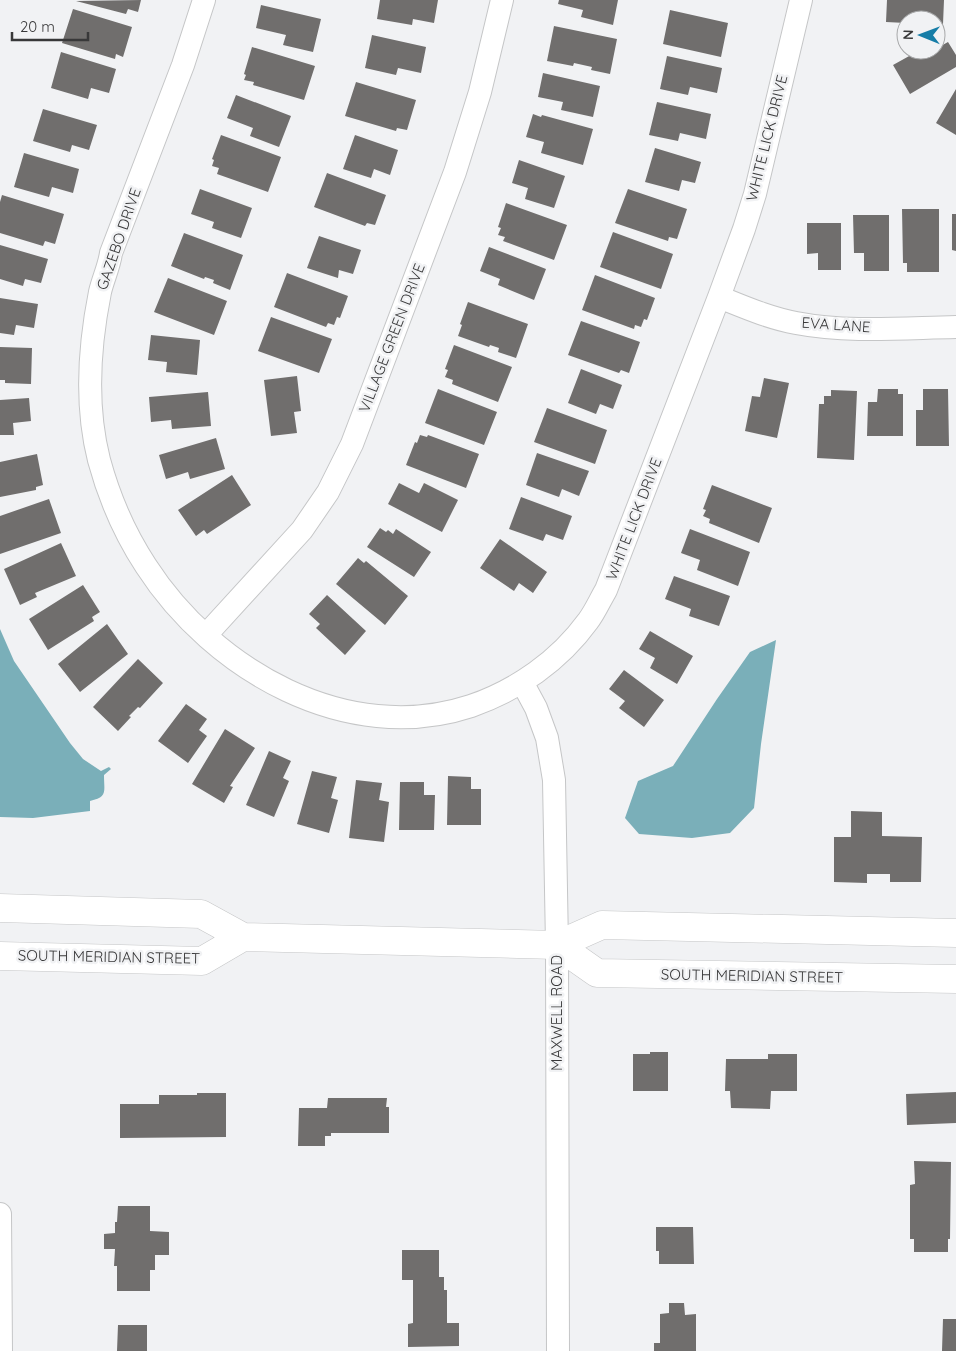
<svg xmlns="http://www.w3.org/2000/svg" width="956" height="1351" font-family="Quicksand,sans-serif">
	<style>
		.water { fill: #7aafb9 }
		.building { fill: #706e6d }
		.lines { fill: none; stroke-linecap: round; stroke-linejoin: round }
		.minor-casing { stroke: #c5c6c7; stroke-width: 24 }
		.secondary-casing { stroke: #c5c6c7; stroke-width: 29 }
		.minor { stroke: #fff; stroke-width: 22 }
		.secondary { stroke: #fff; stroke-width: 28 }
		.labels { text-anchor: middle; stroke-width: 5; stroke-linejoin: round; paint-order: stroke }
		.street-label { font-size: 15px; fill: #383839; stroke: #f1f2f4 }
	</style>
	<rect width="100%" height="100%" fill="#f1f2f4"/>
	<!-- water -->
	<path class="water" d="M 0,629 L 14,661 L 70,743 L 83,759 L 101,771 L 109,767 L 111,769 L 104,775 C 104,792 108,797 90,801 L 90,811 L 33,818 L 0,817 Z
		M 776,640 L 761,744 L 754,808 L 730,833 L 692,838 L 639,834 L 625,818 L 638,781 L 673,766 L 717,699 L 750,652 Z"/>
	<!-- building -->
	<path class="building" d="M 141,0 L 138,12 L 128,9 L 126,14 L 76,1 Z
		M 380,0 L 438,0 L 434,23 L 413,19 L 412,25 L 377,19 Z
		M 559,0 L 618,0 L 613,25 L 581,17 L 583,10 L 558,4 Z
		M 887,0 L 944,0 L 943,24 L 936,24 L 936,20 L 906,20 L 906,23 L 886,22 Z
		M 261,5 L 321,19 L 313,52 L 283,45 L 286,35 L 256,28 Z
		M 73,9 L 132,27 L 123,57 L 116,54 L 115,59 L 62,43 Z
		M 670,10 L 728,23 L 721,57 L 663,44 Z
		M 554,26 L 617,39 L 610,74 L 591,70 L 592,67 L 574,63 L 573,66 L 547,61 Z
		M 372,35 L 426,47 L 421,73 L 398,68 L 396,75 L 365,68 Z
		M 948,42 L 956,55 L 956,67 L 910,94 L 893,65 L 920,50 L 929,50 L 930,52 Z
		M 252,47 L 315,66 L 304,100 L 253,85 L 254,82 L 244,80 L 246,75 L 244,74 Z
		M 61,52 L 116,69 L 109,93 L 91,88 L 88,99 L 51,88 Z
		M 667,56 L 722,68 L 717,93 L 690,87 L 688,95 L 660,89 Z
		M 543,73 L 600,86 L 593,117 L 561,110 L 563,102 L 538,97 Z
		M 356,82 L 416,100 L 407,130 L 397,128 L 396,131 L 345,116 Z
		M 956,89 L 956,135 L 936,123 Z
		M 236,95 L 291,116 L 279,147 L 250,136 L 253,128 L 227,118 Z
		M 657,102 L 711,114 L 706,139 L 680,133 L 678,141 L 649,135 Z
		M 43,109 L 97,125 L 89,150 L 72,145 L 70,152 L 33,141 Z
		M 533,114 L 541,117 L 542,115 L 593,129 L 583,165 L 541,153 L 544,142 L 526,137 Z
		M 221,135 L 281,157 L 268,192 L 217,174 L 219,168 L 212,166 L 214,160 L 212,159 Z
		M 355,135 L 398,150 L 390,175 L 374,169 L 371,178 L 343,169 Z
		M 655,148 L 701,162 L 695,183 L 682,180 L 679,191 L 645,182 Z
		M 24,153 L 79,169 L 73,193 L 52,187 L 49,197 L 14,187 Z
		M 519,160 L 565,176 L 554,208 L 525,199 L 528,188 L 512,183 Z
		M 327,173 L 386,195 L 375,225 L 367,223 L 365,226 L 314,207 Z
		M 200,189 L 252,208 L 241,238 L 212,228 L 214,222 L 191,214 Z
		M 628,189 L 687,209 L 677,239 L 669,237 L 668,241 L 615,223 Z
		M 2,195 L 64,214 L 55,244 L 45,241 L 43,246 L 0,233 L 0,202 Z
		M 506,203 L 567,225 L 554,260 L 503,241 L 505,237 L 498,235 L 501,228 L 498,227 Z
		M 902,209 L 939,209 L 939,272 L 907,272 L 907,263 L 903,263 Z
		M 952,214 L 956,214 L 956,251 L 952,250 Z
		M 853,215 L 889,215 L 889,271 L 864,271 L 864,253 L 854,253 Z
		M 807,223 L 841,223 L 841,270 L 818,270 L 818,253 L 807,254 Z
		M 613,232 L 673,254 L 661,289 L 600,267 Z
		M 184,233 L 243,255 L 230,290 L 213,283 L 214,280 L 205,277 L 204,279 L 171,266 Z
		M 319,236 L 361,250 L 353,274 L 339,270 L 338,278 L 307,268 Z
		M 0,245 L 48,259 L 41,283 L 25,279 L 23,286 L 0,279 Z
		M 489,247 L 546,269 L 534,300 L 498,285 L 500,279 L 480,271 Z
		M 287,273 L 348,296 L 340,318 L 337,317 L 334,325 L 328,323 L 326,327 L 274,307 Z
		M 595,275 L 655,298 L 647,320 L 644,319 L 641,327 L 635,325 L 634,329 L 582,310 Z
		M 168,278 L 227,301 L 214,335 L 154,312 Z
		M 0,298 L 38,304 L 34,328 L 16,325 L 14,335 L 0,333 Z
		M 468,302 L 528,324 L 516,358 L 498,352 L 499,348 L 490,345 L 489,347 L 458,336 L 462,325 L 460,324 Z
		M 271,317 L 332,339 L 319,373 L 258,351 Z
		M 581,321 L 640,342 L 629,373 L 621,370 L 619,373 L 568,355 Z
		M 151,335 L 200,340 L 197,375 L 166,372 L 167,362 L 148,360 Z
		M 454,345 L 512,367 L 498,402 L 452,384 L 453,380 L 445,377 L 448,370 L 445,369 Z
		M 0,347 L 32,348 L 31,384 L 5,383 L 5,380 L 0,380 Z
		M 581,369 L 622,385 L 613,409 L 600,404 L 596,414 L 568,403 Z
		M 297,376 L 301,411 L 294,412 L 297,433 L 271,436 L 264,380 Z
		M 764,378 L 789,383 L 777,438 L 745,431 L 752,396 L 760,397 Z
		M 438,389 L 497,412 L 484,445 L 425,423 Z
		M 878,389 L 898,389 L 898,394 L 903,394 L 903,436 L 867,436 L 868,402 L 877,402 Z
		M 923,389 L 948,389 L 949,446 L 916,446 L 916,410 L 923,410 Z
		M 831,390 L 857,391 L 854,460 L 817,458 L 819,404 L 824,404 L 824,396 L 831,396 Z
		M 208,392 L 211,426 L 172,429 L 171,420 L 151,422 L 149,397 Z
		M 29,398 L 31,421 L 13,423 L 14,435 L 0,435 L 0,400 Z
		M 547,408 L 607,430 L 595,464 L 534,442 Z
		M 420,435 L 427,437 L 428,435 L 479,454 L 466,488 L 406,465 L 415,442 L 417,443 Z
		M 216,438 L 225,469 L 190,479 L 188,472 L 166,479 L 159,455 Z
		M 537,453 L 589,471 L 579,496 L 562,489 L 559,497 L 526,485 Z
		M 37,454 L 43,485 L 36,487 L 36,490 L 0,497 L 0,462 Z
		M 232,475 L 251,505 L 207,534 L 204,530 L 196,536 L 178,510 Z
		M 399,483 L 419,493 L 424,483 L 458,500 L 442,532 L 388,504 Z
		M 712,485 L 772,508 L 759,543 L 709,523 L 710,519 L 703,516 L 706,510 L 703,509 Z
		M 521,497 L 572,516 L 563,540 L 546,534 L 543,541 L 509,529 Z
		M 49,499 L 61,533 L 0,554 L 0,516 Z
		M 380,528 L 386,532 L 388,530 L 393,534 L 396,529 L 431,552 L 414,577 L 367,547 Z
		M 690,529 L 750,552 L 738,586 L 697,570 L 700,560 L 681,553 Z
		M 500,539 L 547,572 L 533,593 L 519,583 L 514,591 L 480,568 Z
		M 61,543 L 76,576 L 35,593 L 37,597 L 20,605 L 4,569 Z
		M 358,558 L 364,563 L 366,561 L 408,596 L 385,625 L 336,584 Z
		M 674,576 L 730,596 L 719,626 L 689,616 L 691,609 L 665,599 Z
		M 83,585 L 100,612 L 92,617 L 94,621 L 48,650 L 29,619 Z
		M 327,595 L 366,631 L 345,655 L 316,628 L 320,624 L 309,614 Z
		M 107,624 L 128,654 L 80,692 L 58,664 Z
		M 650,631 L 693,656 L 677,684 L 650,668 L 655,658 L 639,649 Z
		M 138,659 L 163,683 L 140,708 L 138,707 L 129,716 L 131,717 L 118,731 L 93,707 Z
		M 624,670 L 664,700 L 644,727 L 619,708 L 625,701 L 609,689 Z
		M 186,704 L 207,719 L 199,730 L 207,736 L 188,763 L 158,741 Z
		M 225,729 L 255,748 L 230,786 L 233,787 L 224,803 L 192,784 Z
		M 269,751 L 291,761 L 283,778 L 289,781 L 274,817 L 246,805 Z
		M 312,771 L 337,777 L 331,798 L 338,800 L 329,833 L 297,824 Z
		M 448,776 L 471,777 L 471,789 L 481,789 L 481,825 L 447,825 Z
		M 356,780 L 382,783 L 379,800 L 389,802 L 384,842 L 349,838 Z
		M 400,782 L 424,782 L 424,795 L 435,795 L 434,830 L 399,830 Z
		M 851,811 L 882,812 L 882,836 L 922,837 L 921,882 L 890,882 L 890,874 L 867,874 L 867,883 L 834,882 L 834,837 L 851,837 Z
		M 650,1052 L 668,1052 L 668,1091 L 633,1091 L 633,1054 L 650,1054 Z
		M 768,1054 L 797,1054 L 797,1091 L 771,1091 L 770,1109 L 731,1108 L 730,1091 L 725,1091 L 726,1059 L 768,1059 Z
		M 956,1092 L 956,1123 L 907,1125 L 906,1094 Z
		M 197,1093 L 226,1093 L 226,1137 L 120,1138 L 120,1104 L 159,1104 L 159,1095 L 197,1095 Z
		M 328,1098 L 387,1098 L 386,1107 L 389,1107 L 389,1133 L 331,1133 L 331,1136 L 325,1136 L 325,1146 L 298,1146 L 299,1108 L 327,1108 Z
		M 914,1161 L 951,1162 L 950,1239 L 948,1239 L 948,1252 L 914,1252 L 914,1239 L 910,1239 L 910,1185 L 915,1184 Z
		M 118,1206 L 150,1206 L 150,1231 L 169,1232 L 169,1255 L 155,1255 L 155,1270 L 150,1270 L 150,1291 L 117,1291 L 117,1266 L 114,1266 L 115,1249 L 104,1249 L 104,1234 L 115,1233 L 115,1222 L 117,1222 Z
		M 656,1227 L 693,1227 L 694,1264 L 659,1264 L 659,1251 L 656,1251 Z
		M 402,1250 L 439,1250 L 439,1277 L 444,1277 L 444,1290 L 447,1290 L 447,1323 L 459,1323 L 459,1346 L 408,1347 L 408,1324 L 413,1323 L 413,1280 L 402,1280 Z
		M 669,1303 L 684,1303 L 685,1315 L 696,1314 L 696,1351 L 654,1351 L 654,1343 L 660,1343 L 660,1314 L 669,1313 Z
		M 943,1319 L 956,1319 L 956,1351 L 942,1351 Z
		M 118,1325 L 147,1325 L 147,1351 L 117,1351 Z"/>
	<g class="lines">
		<!-- minor casing -->
		<g class="minor-casing">
			<path id="minor" d="M 204,0 L 183,65 L 111,253 C 109,267 103,279 100,292 C 89,347 85,405 99,460 C 109,497 125,534 146,566 C 213,670 347,747 471,706 C 517,690 559,661 588,621 C 595,612 600,600 606,590 L 719,297 L 744,229 L 755,194 L 801,0
				M 719,297 C 744,307 769,318 796,323 C 848,333 903,328 956,327
				M 206,635 L 302,530 L 328,492 L 352,444 L 455,172 L 480,92 L 502,0
				M 522,682 L 536,708 L 547,738 L 554,780 L 557,945 L 558,1351
				M 0,1214 L 1,1351"/>
		</g>
		<!-- secondary casing -->
		<g class="secondary-casing">
			<path id="secondary" d="M 0,908 L 201,914 L 243,937 L 557,945 L 602,925 L 956,933
				M 557,945 L 597,973 L 956,979
				M 0,956 L 202,961 L 243,937"/>
		</g>
		<!-- minor -->
		<use href="#minor" class="minor"/>
		<!-- secondary -->
		<use href="#secondary" class="secondary"/>
	</g>
	<g class="labels">
		<!-- street labels -->
		<g class="street-label">
			<text transform="translate(767 138) rotate(-76)" y="5">WHITE LICK DRIVE</text>
			<text transform="translate(119 239) rotate(-71)" y="5">GAZEBO DRIVE</text>
			<text transform="translate(836 325) rotate(4)" y="5">EVA LANE</text>
			<text transform="translate(392 338) rotate(-69)" y="5">VILLAGE GREEN DRIVE</text>
			<text transform="translate(634 519) rotate(-69)" y="5">WHITE LICK DRIVE</text>
			<text transform="translate(109 957) rotate(1)" y="5">SOUTH MERIDIAN STREET</text>
			<text transform="translate(752 976) rotate(1)" y="5">SOUTH MERIDIAN STREET</text>
			<text transform="translate(557 1013) rotate(-90)" y="5">MAXWELL ROAD</text>
		</g>
	</g>
	<!-- north arrow -->
	<g transform="translate(921 35) rotate(271)"><circle r="24" fill="#f1f2f4" stroke="#a7a8a9"/>
	<path d="M0-4L9 19L0 12L-9 19Z" fill="#167da7"/>
	<text y="-8" font-size="14" font-weight="bold" text-anchor="middle" fill="#383839">N</text>
	</g>
	<!-- scale -->
	<path d="M12 32v8h76v-8" fill="none" stroke="#383839" stroke-width="2.5"/>
	<text x="20" y="32" font-size="15" fill="#383839" stroke="#f1f2f4" stroke-width="4" paint-order="stroke">20 m</text>
</svg>
